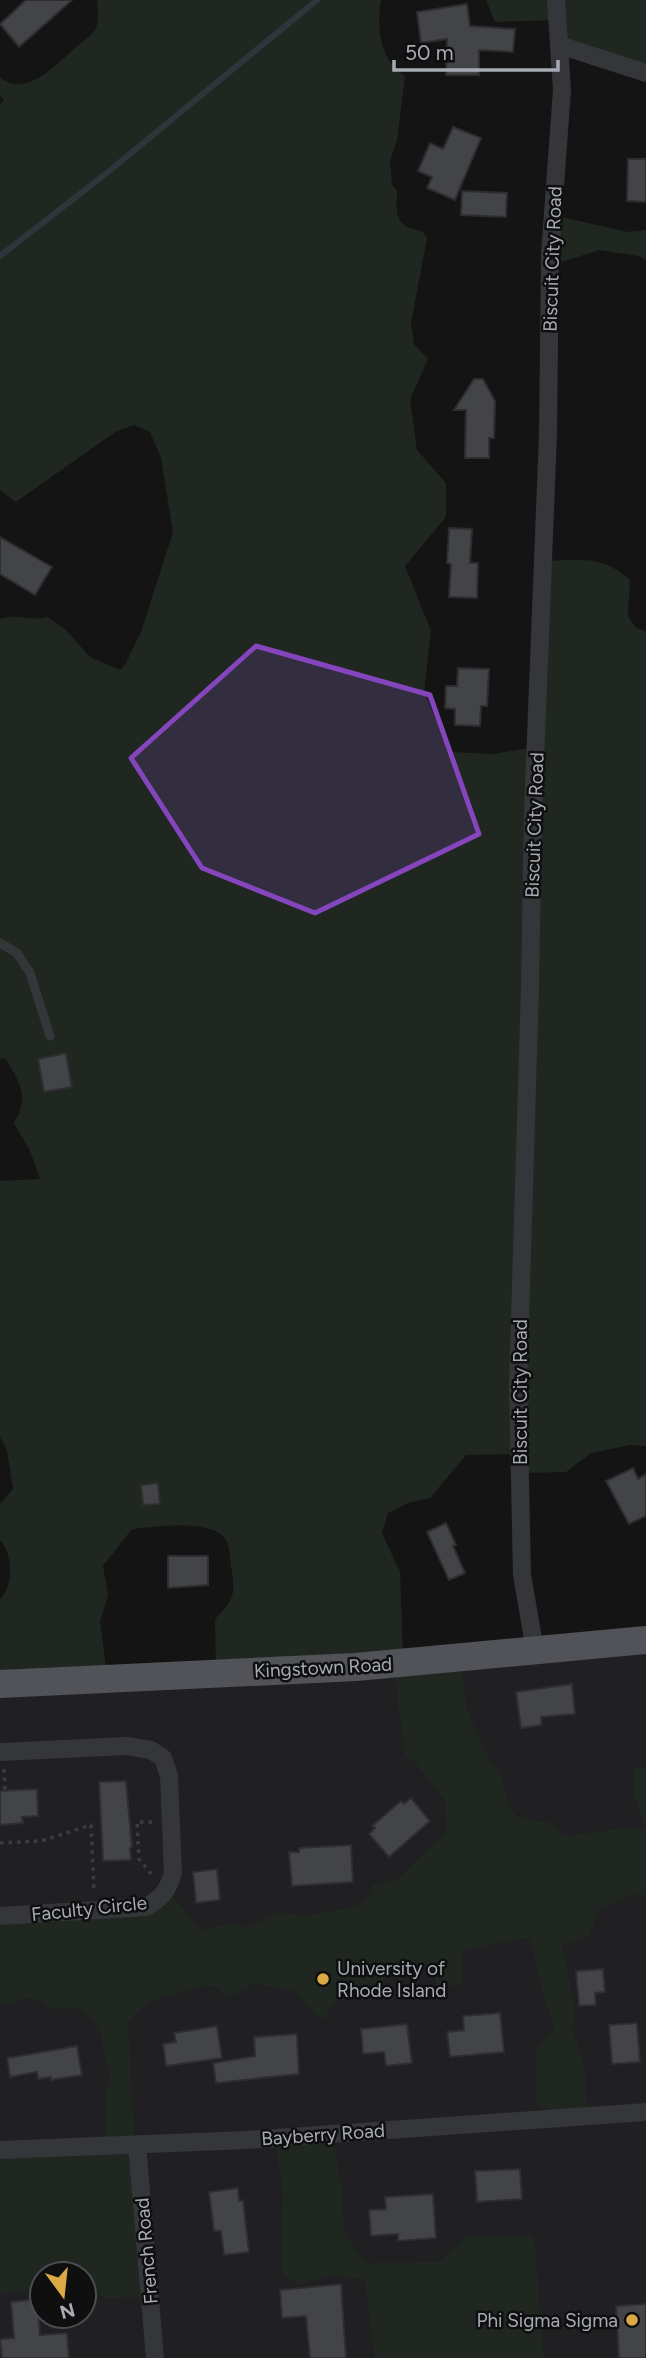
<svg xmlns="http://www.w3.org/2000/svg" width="646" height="2358" font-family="Figtree,sans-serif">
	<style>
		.built { fill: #202022; fill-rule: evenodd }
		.green { fill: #202721 }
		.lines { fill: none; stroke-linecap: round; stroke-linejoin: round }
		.stream { stroke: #2e363c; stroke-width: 6 }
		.building { fill: #434448; stroke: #2e2e31; stroke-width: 2 }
		.path { stroke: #3b3d40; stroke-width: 3.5; stroke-dasharray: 3.5 5; stroke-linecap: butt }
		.lane { stroke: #353639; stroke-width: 9 }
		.street { stroke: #353639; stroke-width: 18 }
		.primary { stroke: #515358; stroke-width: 28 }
		.marked { fill: #8445bd; fill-opacity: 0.2; stroke: #8445bd; stroke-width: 5; stroke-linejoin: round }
		.poi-dot { fill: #dcaa44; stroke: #0f0f10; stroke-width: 2.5 }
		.labels { text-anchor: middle; stroke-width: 5; stroke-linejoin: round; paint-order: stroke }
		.street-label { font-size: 19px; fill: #a7abb4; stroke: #0f0f10 }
		.poi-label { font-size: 19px; fill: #a7abb4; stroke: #0f0f10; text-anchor: start }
	</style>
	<rect width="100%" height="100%" fill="#141415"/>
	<!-- built -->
	<path class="built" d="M 646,1640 L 646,2358 L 0,2358 L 0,1684 ZM 42,2274 L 84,2274 L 84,2316 L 42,2316 Z"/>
	<!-- green -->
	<path class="green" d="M 97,0 L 381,0 C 376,25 380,62 405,76 L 397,140 L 390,161 L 392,185 L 397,191 C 396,218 395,225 423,232 L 427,238 L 411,323 L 414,344 L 428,359 L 410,400 L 417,450 L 446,483 L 446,517 L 405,566 L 431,631 L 424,693 L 451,752 L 493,754 L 535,747 L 549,561 C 581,559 604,556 630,580 L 628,616 L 636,628 L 646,631 L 646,1446 L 630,1445 L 591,1453 L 566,1472 L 525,1473 L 519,1454 L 466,1455 L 430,1498 L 408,1503 L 388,1513 L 382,1533 L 400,1572 L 403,1655 L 461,1652 L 466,1708 L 490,1761 L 500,1771 L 509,1805 L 517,1817 L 537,1822 L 548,1822 L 565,1836 L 644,1826 L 634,1795 L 634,1769 L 646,1768 L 646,1896 L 636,1893 L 599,1909 L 589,1937 L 561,1944 L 565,1955 L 575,2015 L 572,2026 L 585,2069 L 586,2108 L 554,2111 L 536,2104 L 535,2049 L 555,2030 L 544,1996 L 530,1937 L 462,1951 L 462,1983 L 438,1989 L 431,1968 L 396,1971 L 370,1991 L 336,2001 L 322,2020 L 294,1991 L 254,1984 L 228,1998 L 216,1987 L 206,1985 L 147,2002 L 128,2021 L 134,2133 L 149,2297 L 107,2298 L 84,2290 L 84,2274 L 42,2274 L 42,2288 L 0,2294 L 0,2143 L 96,2138 L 107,2134 L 105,2098 L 110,2076 L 99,2027 L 80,2008 L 52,2009 C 34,1991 22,2000 0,2005 L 0,1916 L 141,1904 L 164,1886 L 201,1930 L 229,1924 L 248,1927 L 278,1912 L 305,1916 L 358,1906 L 370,1897 L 373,1885 L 398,1879 L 447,1832 L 446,1802 L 414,1761 L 405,1756 L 393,1662 L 216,1668 L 215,1619 C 234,1600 236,1594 231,1566 C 230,1559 230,1546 226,1540 C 214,1518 153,1527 132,1529 L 103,1566 L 108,1595 L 100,1622 L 107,1675 L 0,1680 L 0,1599 C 14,1586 13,1554 0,1540 L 0,1504 L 13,1489 L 7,1451 L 0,1436 L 0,1181 L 40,1179 L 30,1151 L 14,1123 C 30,1097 20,1083 6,1059 L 0,1058 L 0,619 C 19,613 28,622 47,617 L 65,629 L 90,657 L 120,670 L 125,665 L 141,632 L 173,532 L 161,458 L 150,432 L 134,425 L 115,432 L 16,502 L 0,490 L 0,105 L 4,100 L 0,96 L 0,77 C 25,100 58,63 76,47 C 82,42 93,35 96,28 C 99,19 98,8 97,0 Z
		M 486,0 L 646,0 L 646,73 L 568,49 L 558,20 L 495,22 Z
		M 557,216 L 628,232 L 646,230 L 646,260 L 639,256 L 599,250 L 550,266 Z
		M 329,2129 C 332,2145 337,2161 340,2177 C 346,2217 335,2231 367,2263 L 438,2262 L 468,2236 L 534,2236 L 544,2358 L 374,2358 L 365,2279 L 330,2276 L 300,2285 L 282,2273 L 283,2195 L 274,2133 Z"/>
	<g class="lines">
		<!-- stream -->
		<path class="stream" d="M 0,256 L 108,172 L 317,0"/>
	</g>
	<!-- building -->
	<path class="building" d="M 26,0 L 72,0 L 19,47 L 0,24 Z
		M 467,4 L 470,26 L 515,29 L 513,52 L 479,50 L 479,75 L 446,75 L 447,39 L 421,43 L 417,12 Z
		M 453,127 L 481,138 L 455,200 L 427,188 L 432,177 L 418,171 L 430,143 L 443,149 Z
		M 628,159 L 646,159 L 646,202 L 627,201 Z
		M 462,191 L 507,193 L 506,217 L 461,215 Z
		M 474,379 L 483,379 L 495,401 L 494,438 L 489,438 L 489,458 L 465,458 L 466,410 L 454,410 Z
		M 449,528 L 472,529 L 470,563 L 478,563 L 477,598 L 449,597 L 451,564 L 447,563 Z
		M 0,537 L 52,567 L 35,595 L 0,574 Z
		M 458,668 L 489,669 L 487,706 L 481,706 L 480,726 L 455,725 L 455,709 L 445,708 L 446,686 L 457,686 Z
		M 66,1053 L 72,1087 L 44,1092 L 38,1059 Z
		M 633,1468 L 638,1479 L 646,1474 L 646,1516 L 629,1524 L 606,1481 Z
		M 158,1483 L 160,1504 L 143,1505 L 141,1485 Z
		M 446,1523 L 456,1545 L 453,1546 L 465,1573 L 449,1580 L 427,1532 Z
		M 168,1556 L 208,1556 L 208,1585 L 168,1588 Z
		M 572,1684 L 575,1714 L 541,1717 L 542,1725 L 521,1728 L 516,1692 Z
		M 126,1781 L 132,1847 L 130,1848 L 131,1860 L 103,1861 L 99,1782 Z
		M 37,1789 L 38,1816 L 22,1817 L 23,1823 L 0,1825 L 0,1791 Z
		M 411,1798 L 430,1821 L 389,1857 L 369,1834 L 375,1828 L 372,1826 L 401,1801 L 404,1804 Z
		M 351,1845 L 353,1882 L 292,1886 L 289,1852 L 299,1852 L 299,1848 Z
		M 217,1869 L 220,1900 L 196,1903 L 193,1872 Z
		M 603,1969 L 605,1992 L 595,1993 L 596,2005 L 579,2006 L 576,1971 Z
		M 500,2013 L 504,2052 L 450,2057 L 447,2032 L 464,2030 L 463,2016 Z
		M 637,2023 L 640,2062 L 612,2064 L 609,2025 Z
		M 407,2024 L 412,2063 L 386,2066 L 384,2052 L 363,2054 L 361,2029 Z
		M 217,2026 L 222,2058 L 166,2066 L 163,2044 L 176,2042 L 174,2033 Z
		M 297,2034 L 299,2074 L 216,2083 L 213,2063 L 255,2056 L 254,2037 Z
		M 77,2046 L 82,2075 L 51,2080 L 51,2077 L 38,2079 L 37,2072 L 10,2077 L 7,2058 Z
		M 520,2169 L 522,2199 L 477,2202 L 475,2171 Z
		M 238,2188 L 239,2201 L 243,2200 L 249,2252 L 224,2255 L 221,2231 L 214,2231 L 209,2192 Z
		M 433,2194 L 436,2238 L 398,2241 L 398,2234 L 371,2236 L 369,2210 L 386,2209 L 385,2197 Z
		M 341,2284 L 346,2358 L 310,2358 L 306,2316 L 282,2318 L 280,2290 Z
		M 37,2299 L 40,2335 L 67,2333 L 69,2358 L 2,2358 L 0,2339 L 14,2338 L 11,2302 Z
		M 646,2304 L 646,2358 L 619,2358 L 616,2306 Z"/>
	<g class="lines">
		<!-- path -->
		<path class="path" d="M 4,1769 L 5,1791
			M 152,1822 L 137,1822 L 139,1859 L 153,1876
			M 0,1843 L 41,1841 L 91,1825 L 94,1891"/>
		<!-- lane -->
		<path class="lane" d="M 0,943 L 17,953 L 30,973 L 50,1036"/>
		<!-- street -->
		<path class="street" d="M 559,45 L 646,73
			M 535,1650 L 522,1575 L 518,1385 L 530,987 L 533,812 L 548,434 L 550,254 L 562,90 L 556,0
			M 0,1752 L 127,1746 L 151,1750 L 163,1758 L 169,1776 L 173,1873 C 168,1890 162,1898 146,1907 L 0,1916
			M 137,2144 L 155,2358
			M 0,2150 L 246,2140 L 646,2112"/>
		<!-- primary -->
		<path class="primary" d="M 0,1684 L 356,1667 L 646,1640"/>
	</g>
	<!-- marked area -->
	<path class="marked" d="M 256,646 L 430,695 L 479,834 L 315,913 L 202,868 L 131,758 Z"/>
	<!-- markers -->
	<g class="poi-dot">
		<circle cx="323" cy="1979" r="7"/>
		<circle cx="632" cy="2320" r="7"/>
	</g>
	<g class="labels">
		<!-- street labels -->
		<g class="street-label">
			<text transform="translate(552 259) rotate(-88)" y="7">Biscuit City Road</text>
			<text transform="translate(534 825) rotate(-88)" y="7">Biscuit City Road</text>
			<text transform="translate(520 1392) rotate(-90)" y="7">Biscuit City Road</text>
			<text transform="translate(323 1667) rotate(-3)" y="7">Kingstown Road</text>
			<text transform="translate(89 1908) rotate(-6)" y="7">Faculty Circle</text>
			<text transform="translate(323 2134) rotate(-4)" y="7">Bayberry Road</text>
			<text transform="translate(146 2251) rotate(-95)" y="7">French Road</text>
		</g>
		<!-- poi labels -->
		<g class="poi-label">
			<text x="337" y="1975">University of<tspan x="337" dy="22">Rhode Island</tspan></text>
			<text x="618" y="2327" text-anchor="end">Phi Sigma Sigma</text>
		</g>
	</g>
	<!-- north arrow -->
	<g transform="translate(63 2295) rotate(165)"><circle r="33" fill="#0f0f10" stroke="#4c4d52" stroke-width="2"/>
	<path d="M0-5L12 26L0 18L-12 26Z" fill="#dcaa44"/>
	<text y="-10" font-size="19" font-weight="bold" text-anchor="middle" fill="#a7abb4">N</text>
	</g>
	<!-- scale -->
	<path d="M394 60v10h164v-10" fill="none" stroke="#a7abb4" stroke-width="3.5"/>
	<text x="405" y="60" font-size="21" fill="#a7abb4" stroke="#0f0f10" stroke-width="5" paint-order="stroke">50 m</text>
</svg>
